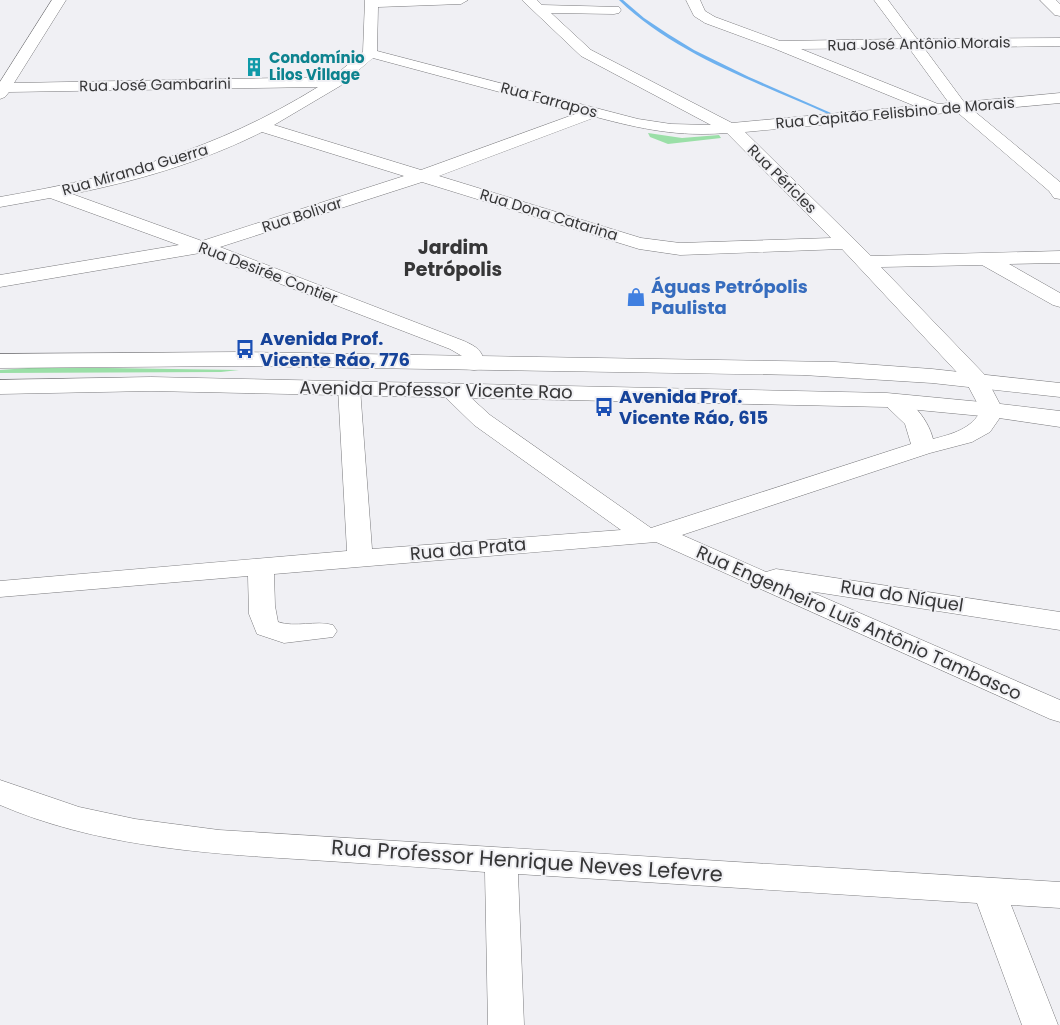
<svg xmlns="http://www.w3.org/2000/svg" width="1060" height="1025" font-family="Poppins,sans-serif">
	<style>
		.green { fill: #9adfa7 }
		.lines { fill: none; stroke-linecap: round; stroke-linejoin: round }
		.stream { fill: #6eb1ef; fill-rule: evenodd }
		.minor-casing { stroke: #7a7a7d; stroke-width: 1 }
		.major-casing { stroke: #7a7a7d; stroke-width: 1 }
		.minor { fill: #fff; fill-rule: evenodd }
		.major { fill: #fff; fill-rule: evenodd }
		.labels { text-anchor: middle; stroke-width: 4; stroke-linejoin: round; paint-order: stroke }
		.far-street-label { font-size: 15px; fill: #363637; stroke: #f0f0f4 }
		.far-culture-label { font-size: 15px; font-weight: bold; fill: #0d838f; stroke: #f0f0f4; text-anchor: start }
		.shop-label { font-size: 18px; font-weight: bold; fill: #366cbe; stroke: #f0f0f4; text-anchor: start }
		.transit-label { font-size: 18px; font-weight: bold; fill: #164399; stroke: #f0f0f4; text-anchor: start }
		.street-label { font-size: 18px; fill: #363637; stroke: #f0f0f4 }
		.far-district-label { font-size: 19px; font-weight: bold; fill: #363637; stroke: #f0f0f4 }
		.near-street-label { font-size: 21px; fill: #363637; stroke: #f0f0f4 }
	</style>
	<rect width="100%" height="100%" fill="#f0f0f4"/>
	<!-- green -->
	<path class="green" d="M 648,133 L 682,138 L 719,135 L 721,138 L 668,144 L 650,137 Z
		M 42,367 L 239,370 L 221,372 L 0,373 L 0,370 Z"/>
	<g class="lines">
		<!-- stream -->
		<path class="stream" d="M 619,0 L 623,0 L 644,18 L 668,34 L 694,50 L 749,77 L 831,113 L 828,114 C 757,82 676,55 619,0 Z"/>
		<!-- minor casing -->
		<g class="minor-casing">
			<path id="minor" d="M 52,0 L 66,0 L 14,83 L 333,77 L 363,52 L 365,0 L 468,0 L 461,4 L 378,7 L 377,51 L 638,119 L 671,124 L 711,125 L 581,56 L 522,0 L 537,0 L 542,5 L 619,7 L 621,10 L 619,13 L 614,14 L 551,13 L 591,50 L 732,123 L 915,106 L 773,48 L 705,23 L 694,16 L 686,0 L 700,0 L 705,11 L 715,17 L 780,41 L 903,39 L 874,0 L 888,0 L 917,39 L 1060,38 L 1060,46 L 924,48 L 964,102 L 1060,93 L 1060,103 L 974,111 L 1060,182 L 1060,199 L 1054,198 L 1049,191 L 957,112 L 745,132 L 871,256 L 1060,251 L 1060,263 L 1009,264 L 1060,293 L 1060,307 L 1053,305 L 982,265 L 881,267 L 984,374 L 1003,410 L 999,419 L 990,432 L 972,442 L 930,453 L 682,535 L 766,572 L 776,569 L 1060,612 L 1060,630 L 809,591 L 1060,700 L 1060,722 L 1050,719 L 656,542 L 274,574 L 275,606 L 278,622 C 296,628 315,620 333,625 L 337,631 L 333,637 L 284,643 L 257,634 L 249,614 L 248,576 L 0,597 L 0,581 L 347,551 L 338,388 L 341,383 L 349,381 L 357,383 L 360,388 L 372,549 L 621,530 L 474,425 L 438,390 L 441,385 L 449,383 L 457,385 L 490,415 L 651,528 L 911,444 L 905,424 L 880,400 L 883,395 C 906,390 928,418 933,439 C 952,434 972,429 981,410 L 966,382 L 842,249 L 680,255 L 639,249 L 422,182 L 220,247 L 464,341 C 477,347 482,350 485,364 L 482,369 L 474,370 L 466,369 L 462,356 L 450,349 L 200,253 L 0,287 L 0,275 L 179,245 L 50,198 L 0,207 L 0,197 C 120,176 214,151 318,87 L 9,92 L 5,97 L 0,99 L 0,82 ZM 909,48 L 949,103 L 938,104 L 801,49 ZM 373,58 L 578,113 L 421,170 L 274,125 L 340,86 ZM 596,117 C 641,129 679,137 727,133 L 831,238 L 680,243 L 641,238 L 439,176 ZM 262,132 L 404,176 L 202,241 L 72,194 C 137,181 202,162 262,132 Z
				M 0,780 L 79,807 L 135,819 L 219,830 L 1060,882 L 1060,908 L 1011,905 L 1058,1025 L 1022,1025 L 977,903 L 518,874 L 524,1025 L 488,1025 L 485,872 C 422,867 359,863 296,859 C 196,853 93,845 0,805 Z"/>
		</g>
		<!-- major casing -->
		<g class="major-casing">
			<path id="major" d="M 1040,0 L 1056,0 L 1060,4 L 1060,16 L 1055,15 Z
				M 240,352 L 835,362 L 932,369 L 1060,383 L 1060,397 L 932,383 L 803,375 L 240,366 L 0,368 L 0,354 Z
				M 151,377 L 887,393 L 992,403 L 1060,411 L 1060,427 L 992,417 L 887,407 L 151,391 L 0,394 L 0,380 Z"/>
		</g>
		<!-- minor -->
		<use href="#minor" class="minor"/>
		<!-- major -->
		<use href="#major" class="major"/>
	</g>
	<!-- icons -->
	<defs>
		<g id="building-bare" transform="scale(1.5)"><path d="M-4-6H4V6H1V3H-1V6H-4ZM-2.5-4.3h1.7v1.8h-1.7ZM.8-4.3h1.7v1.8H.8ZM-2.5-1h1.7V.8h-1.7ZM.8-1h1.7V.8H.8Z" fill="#0f9aa8" stroke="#f0f0f4" stroke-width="2.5" paint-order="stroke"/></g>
		<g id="shop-bare" transform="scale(1.5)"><path d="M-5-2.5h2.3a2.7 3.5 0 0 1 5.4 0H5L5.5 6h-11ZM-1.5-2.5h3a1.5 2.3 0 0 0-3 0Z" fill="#3f7fe0" stroke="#f0f0f4" stroke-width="2.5" paint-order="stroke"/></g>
		<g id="bus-bare" transform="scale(1.5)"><path d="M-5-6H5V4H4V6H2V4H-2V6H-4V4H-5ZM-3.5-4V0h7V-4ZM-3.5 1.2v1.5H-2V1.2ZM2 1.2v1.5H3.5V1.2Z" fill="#1a4fb4" stroke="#f0f0f4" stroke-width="2.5" paint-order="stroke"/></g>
	</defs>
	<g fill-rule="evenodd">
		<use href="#building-bare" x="254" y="67"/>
		<use href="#shop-bare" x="636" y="297"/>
		<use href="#bus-bare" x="245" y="349"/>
		<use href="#bus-bare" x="604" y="407"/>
	</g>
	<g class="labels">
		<!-- far-street labels -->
		<g class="far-street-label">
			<text transform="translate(919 44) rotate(-1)" y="5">Rua José Antônio Morais</text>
			<text transform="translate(155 85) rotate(-1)" y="5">Rua José Gambarini</text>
			<text transform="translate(549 100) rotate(15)" y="5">Rua Farrapos</text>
			<text transform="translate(895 113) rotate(-5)" y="5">Rua Capitão Felisbino de Morais</text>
			<text transform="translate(135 170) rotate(-16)" y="5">Rua Miranda Guerra</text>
			<text transform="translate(782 179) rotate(45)" y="5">Rua Péricles</text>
			<text transform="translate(302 215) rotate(-18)" y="5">Rua Bolivar</text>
			<text transform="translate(549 215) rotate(17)" y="5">Rua Dona Catarina</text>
			<text transform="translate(268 273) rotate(21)" y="5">Rua Desirée Contier</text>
		</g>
		<!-- far-culture labels -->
		<g class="far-culture-label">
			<text x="269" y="63">Condomínio<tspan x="269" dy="17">Lilos Village</tspan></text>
		</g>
		<!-- shop labels -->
		<g class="shop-label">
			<text x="651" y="293">Águas Petrópolis<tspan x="651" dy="21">Paulista</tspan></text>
		</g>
		<!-- transit labels -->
		<g class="transit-label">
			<text x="260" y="345">Avenida Prof.<tspan x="260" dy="21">Vicente Ráo, 776</tspan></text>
			<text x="619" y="403">Avenida Prof.<tspan x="619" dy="21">Vicente Ráo, 615</tspan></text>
		</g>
		<!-- street labels -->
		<g class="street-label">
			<text transform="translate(436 390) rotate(1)" y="6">Avenida Professor Vicente Rao</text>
			<text transform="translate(468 549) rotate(-5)" y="6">Rua da Prata</text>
			<text transform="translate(902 596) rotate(9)" y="6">Rua do Níquel</text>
			<text transform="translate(859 623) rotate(24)" y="6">Rua Engenheiro Luís Antônio Tambasco</text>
		</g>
		<!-- far-district labels -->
		<g class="far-district-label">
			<text x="453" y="254">Jardim<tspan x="453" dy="22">Petrópolis</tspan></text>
		</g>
		<!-- near-street labels -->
		<g class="near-street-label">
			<text transform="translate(527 861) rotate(4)" y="7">Rua Professor Henrique Neves Lefevre</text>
		</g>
	</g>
</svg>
